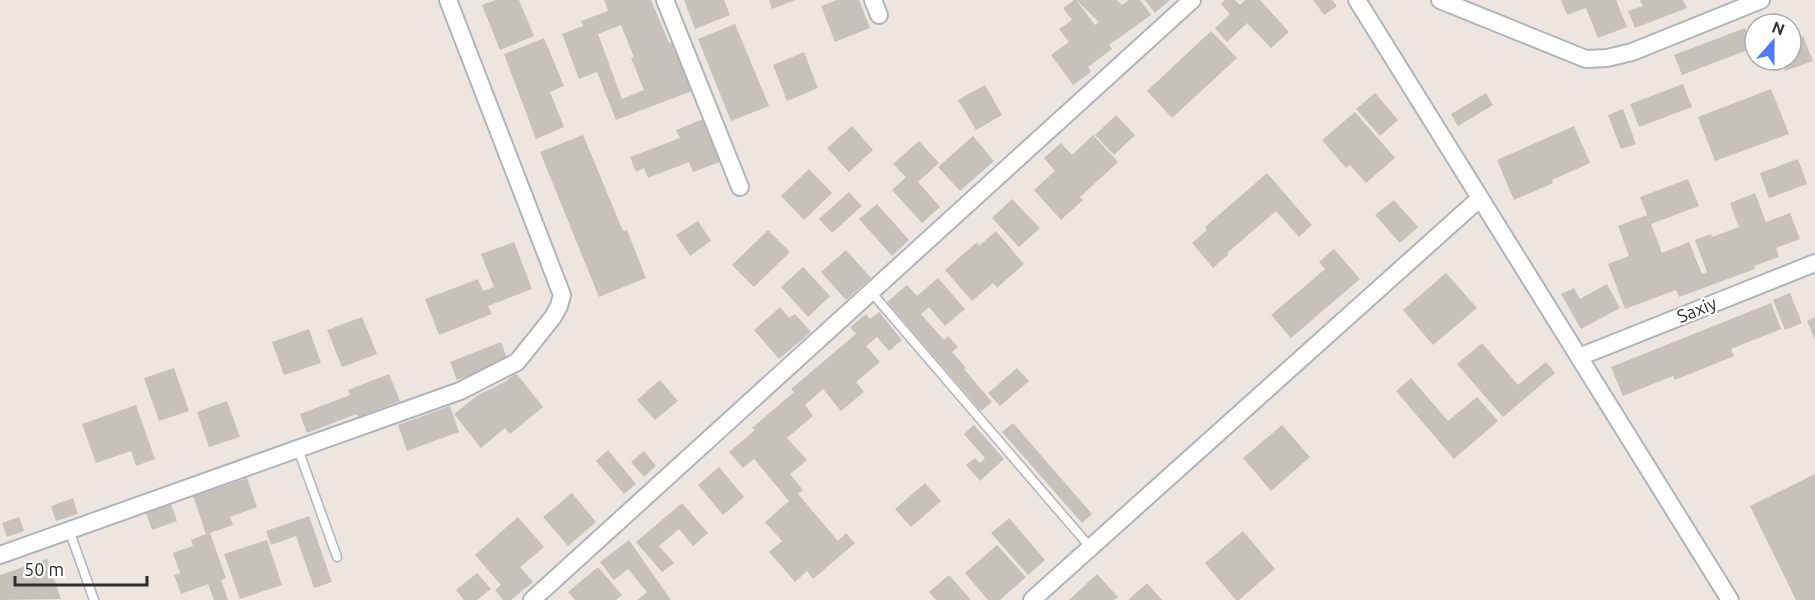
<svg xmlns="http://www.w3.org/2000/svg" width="1815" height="600" font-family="Ubuntu,sans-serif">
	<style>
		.building { fill: #c6c1bb; fill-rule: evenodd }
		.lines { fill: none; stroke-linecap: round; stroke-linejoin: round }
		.service-casing { stroke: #b0b4bc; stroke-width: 11 }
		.minor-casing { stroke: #b0b4bc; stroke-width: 20 }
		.service { stroke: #fff; stroke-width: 8 }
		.minor { stroke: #fff; stroke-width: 16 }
		.labels { text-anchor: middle; stroke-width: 5; stroke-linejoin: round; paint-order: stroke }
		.street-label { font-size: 18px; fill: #2d2d2d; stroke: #fff }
	</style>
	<rect width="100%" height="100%" fill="#ede6e0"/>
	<!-- building -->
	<path class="building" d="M 496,0 L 519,0 L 534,36 L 500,50 L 482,5 Z
		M 604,0 L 651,0 L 669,43 L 672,42 L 692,91 L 616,120 L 597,72 L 579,79 L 562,34 L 583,26 L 581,21 L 608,11 ZM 621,25 L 634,57 L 631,58 L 644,90 L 622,99 L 598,34 Z
		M 684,0 L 724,0 L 730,15 L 695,29 Z
		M 769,0 L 795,0 L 772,9 Z
		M 837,0 L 859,0 L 870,28 L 835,42 L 821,6 Z
		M 1074,0 L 1076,0 L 1095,25 L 1099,22 L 1076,0 L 1117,0 L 1122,5 L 1129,0 L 1140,0 L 1151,15 L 1109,45 L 1112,49 L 1088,67 L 1091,72 L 1073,85 L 1051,55 L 1069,42 L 1059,29 L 1072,20 L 1063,8 Z
		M 1145,0 L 1170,0 L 1155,13 Z
		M 1225,0 L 1235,0 L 1240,5 L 1245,0 L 1260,0 L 1289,32 L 1271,48 L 1247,23 L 1227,42 L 1215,28 L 1230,14 L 1221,4 Z
		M 1313,0 L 1332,0 L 1337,6 L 1324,15 Z
		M 1561,0 L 1616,0 L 1627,27 L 1598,38 L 1586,8 L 1567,15 Z
		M 1640,0 L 1683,0 L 1687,8 L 1635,28 L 1628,11 L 1643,6 Z
		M 735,24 L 769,106 L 731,121 L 698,39 Z
		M 1745,28 L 1753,48 L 1682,75 L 1674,55 Z
		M 1211,31 L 1237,58 L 1172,118 L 1147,91 Z
		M 1803,36 L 1813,61 L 1785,71 L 1781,60 L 1791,60 L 1791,40 Z
		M 544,38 L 564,86 L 550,92 L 564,127 L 536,139 L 504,54 Z
		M 804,52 L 818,88 L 787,101 L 773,65 Z
		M 1683,84 L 1692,107 L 1639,127 L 1630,104 Z
		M 985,85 L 1002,115 L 976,130 L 958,100 Z
		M 1771,89 L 1789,134 L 1715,161 L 1698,117 Z
		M 1375,93 L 1398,120 L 1380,136 L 1356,109 Z
		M 1486,93 L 1493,105 L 1458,126 L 1451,114 Z
		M 1623,109 L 1636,144 L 1621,149 L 1608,115 Z
		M 1355,112 L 1395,158 L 1366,183 L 1350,165 L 1346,168 L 1322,140 Z
		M 1116,115 L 1135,135 L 1114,155 L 1095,135 Z
		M 708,117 L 725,160 L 693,172 L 689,162 L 648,178 L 644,168 L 636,172 L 630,157 L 680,138 L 676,130 Z
		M 852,126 L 873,150 L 849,172 L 827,148 Z
		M 1574,126 L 1590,163 L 1552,180 L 1553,183 L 1514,200 L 1497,160 Z
		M 583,135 L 623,231 L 627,230 L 646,278 L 599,297 L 540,152 Z
		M 1093,135 L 1118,162 L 1080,197 L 1083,200 L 1061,220 L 1034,190 L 1055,171 L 1044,158 L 1061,143 L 1072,155 Z
		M 973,136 L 994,161 L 960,191 L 938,167 Z
		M 919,141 L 939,163 L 918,182 L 940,207 L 922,223 L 892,190 L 906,177 L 893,164 Z
		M 1798,159 L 1807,184 L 1769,198 L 1760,173 Z
		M 809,169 L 832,193 L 804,220 L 781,196 Z
		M 1267,173 L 1312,225 L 1299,237 L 1276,211 L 1227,253 L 1229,254 L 1213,268 L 1192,243 L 1207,230 L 1205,227 Z
		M 1688,179 L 1699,206 L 1651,224 L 1662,253 L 1689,242 L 1702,274 L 1707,272 L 1695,240 L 1711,234 L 1712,237 L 1739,227 L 1730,203 L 1755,193 L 1766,222 L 1790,213 L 1800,239 L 1776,248 L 1779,257 L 1754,266 L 1755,269 L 1679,297 L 1676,290 L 1625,309 L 1608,264 L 1629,256 L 1618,226 L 1647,215 L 1640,197 Z
		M 849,192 L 862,206 L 832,233 L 819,219 Z
		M 1012,199 L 1040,228 L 1019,247 L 992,218 Z
		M 1394,200 L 1418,227 L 1400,243 L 1375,215 Z
		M 877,204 L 909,240 L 892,256 L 859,219 Z
		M 698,221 L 711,241 L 690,256 L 676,235 Z
		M 768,230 L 790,252 L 754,287 L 732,265 Z
		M 996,231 L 1024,264 L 997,288 L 993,283 L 972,301 L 945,270 L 977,242 L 979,246 Z
		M 514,242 L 532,289 L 488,306 L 492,314 L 439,335 L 425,299 L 478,279 L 483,291 L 494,287 L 481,254 Z
		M 1334,249 L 1360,279 L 1291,338 L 1271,315 L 1325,269 L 1319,262 Z
		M 846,250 L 871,278 L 846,300 L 821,272 Z
		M 803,267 L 830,296 L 808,317 L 781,287 Z
		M 1446,273 L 1477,308 L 1433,345 L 1403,310 Z
		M 938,278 L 965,309 L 945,326 L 929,307 L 921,314 L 944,340 L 948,336 L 958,347 L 952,352 L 966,368 L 964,369 L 992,402 L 981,411 L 887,302 L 907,285 L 917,296 Z
		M 1607,284 L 1620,308 L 1581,329 L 1561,294 L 1574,288 L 1580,299 Z
		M 1790,293 L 1802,323 L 1785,330 L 1773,300 Z
		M 1771,303 L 1781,329 L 1731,349 L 1734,356 L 1675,380 L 1673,376 L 1623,396 L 1611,367 Z
		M 780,307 L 789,318 L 795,314 L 811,332 L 779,359 L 754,330 Z
		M 879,312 L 902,340 L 889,351 L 877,337 L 866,346 L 880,362 L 856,382 L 864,392 L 841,411 L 823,389 L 805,405 L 813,416 L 787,438 L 807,460 L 790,474 L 803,490 L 798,494 L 838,541 L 846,533 L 855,543 L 813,579 L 807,571 L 795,582 L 769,552 L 782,541 L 765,522 L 789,501 L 754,459 L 743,468 L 729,452 L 755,430 L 752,428 L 794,392 L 791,389 L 856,334 L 850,327 L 866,314 L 870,319 Z
		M 362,317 L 377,354 L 342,367 L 327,330 Z
		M 1815,317 L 1815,340 L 1807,321 Z
		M 309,329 L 321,363 L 284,375 L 272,342 Z
		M 501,342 L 508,361 L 457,380 L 450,362 Z
		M 1482,343 L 1518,385 L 1546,362 L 1555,373 L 1503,417 L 1457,364 Z
		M 174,368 L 189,411 L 159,421 L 144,378 Z
		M 1017,368 L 1029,381 L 1000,406 L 988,393 Z
		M 516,373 L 543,407 L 510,434 L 505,428 L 481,448 L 454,414 L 478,395 L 505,382 Z
		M 389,374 L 400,401 L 358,417 L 357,414 L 307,433 L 300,414 L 350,395 L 348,390 Z
		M 1411,378 L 1448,421 L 1477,397 L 1498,421 L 1454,459 L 1396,391 Z
		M 660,380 L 678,401 L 655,420 L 637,400 Z
		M 227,401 L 240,437 L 209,447 L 197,412 Z
		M 136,405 L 155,459 L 136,466 L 131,451 L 96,463 L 82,424 Z
		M 450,406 L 459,432 L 407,451 L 398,425 Z
		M 1013,423 L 1092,514 L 1082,523 L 1002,432 Z
		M 974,425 L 1004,459 L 980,481 L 966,465 L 975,458 L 980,463 L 985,458 L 964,434 Z
		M 1282,425 L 1310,457 L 1271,491 L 1243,458 Z
		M 608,450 L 636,484 L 624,494 L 596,461 Z
		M 644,451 L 656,466 L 644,477 L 631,462 Z
		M 719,467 L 744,497 L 723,515 L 698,485 Z
		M 1815,474 L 1815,600 L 1796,600 L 1750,506 Z
		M 247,478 L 257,507 L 230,517 L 233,525 L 210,533 L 226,578 L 221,580 L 228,600 L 214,600 L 208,584 L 181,594 L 174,575 L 180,573 L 173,553 L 193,546 L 191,540 L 206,534 L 193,496 Z
		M 925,483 L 941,501 L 911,527 L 895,509 Z
		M 572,493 L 596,522 L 568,546 L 543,517 Z
		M 73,498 L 78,514 L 56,521 L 51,506 Z
		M 682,503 L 708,533 L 693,546 L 679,529 L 659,546 L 674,563 L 662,572 L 636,542 Z
		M 171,504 L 177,521 L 152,530 L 146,513 Z
		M 309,516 L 332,582 L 314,588 L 296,536 L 271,545 L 266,531 Z
		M 19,517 L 24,531 L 7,537 L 2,523 Z
		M 518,517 L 544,547 L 520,567 L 533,582 L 511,600 L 503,600 L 495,590 L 501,585 L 475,555 Z
		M 1009,518 L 1045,560 L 1028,575 L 991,533 Z
		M 1243,531 L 1275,569 L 1239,600 L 1236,600 L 1205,563 Z
		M 267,540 L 282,585 L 240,599 L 224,554 Z
		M 629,540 L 671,600 L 637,600 L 647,592 L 628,569 L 614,580 L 600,562 Z
		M 997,545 L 1026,577 L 1000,600 L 988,600 L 965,573 Z
		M 47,559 L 61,599 L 0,600 L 0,575 Z
		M 598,567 L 622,595 L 616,600 L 575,600 L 568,592 Z
		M 477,573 L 491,589 L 477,600 L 464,600 L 456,590 Z
		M 1097,574 L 1118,597 L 1114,600 L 1069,600 Z
		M 949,575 L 971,600 L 936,600 L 929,592 Z
		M 1147,583 L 1162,600 L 1128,600 Z"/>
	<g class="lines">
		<!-- service casing -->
		<g class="service-casing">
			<path id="service" d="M 872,293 L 1090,547
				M 298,449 L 337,557
				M 69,530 L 94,600"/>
		</g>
		<!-- minor casing -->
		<g class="minor-casing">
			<path id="minor" d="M 665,0 L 740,187
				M 873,0 L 879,15
				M 1357,0 L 1730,600
				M 1440,0 L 1586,59 L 1607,58 L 1632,52 L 1761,0
				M 1579,357 L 1815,263
				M 0,555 L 460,391 L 517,362 L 553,317 L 559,306 L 562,295 L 448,0
				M 532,600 L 1192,0
				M 1032,600 L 1479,199"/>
		</g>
		<!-- service -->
		<use href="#service" class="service"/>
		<!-- minor -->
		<use href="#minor" class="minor"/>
	</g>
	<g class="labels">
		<!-- street labels -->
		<g class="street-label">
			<text transform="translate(1697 310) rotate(-22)" y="6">Saxiy</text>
		</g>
	</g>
	<!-- north arrow -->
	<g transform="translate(1773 42) rotate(21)"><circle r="28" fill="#ffffff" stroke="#ababab" stroke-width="1.5"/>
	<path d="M0-4.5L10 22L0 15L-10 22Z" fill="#4c7cef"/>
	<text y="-9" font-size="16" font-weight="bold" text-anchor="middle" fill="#2d2d2d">N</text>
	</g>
	<!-- scale -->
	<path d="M15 576v9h132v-9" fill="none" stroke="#2d2d2d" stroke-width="3"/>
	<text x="24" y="576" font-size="18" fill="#2d2d2d" stroke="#ffffff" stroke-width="4.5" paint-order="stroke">50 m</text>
</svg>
